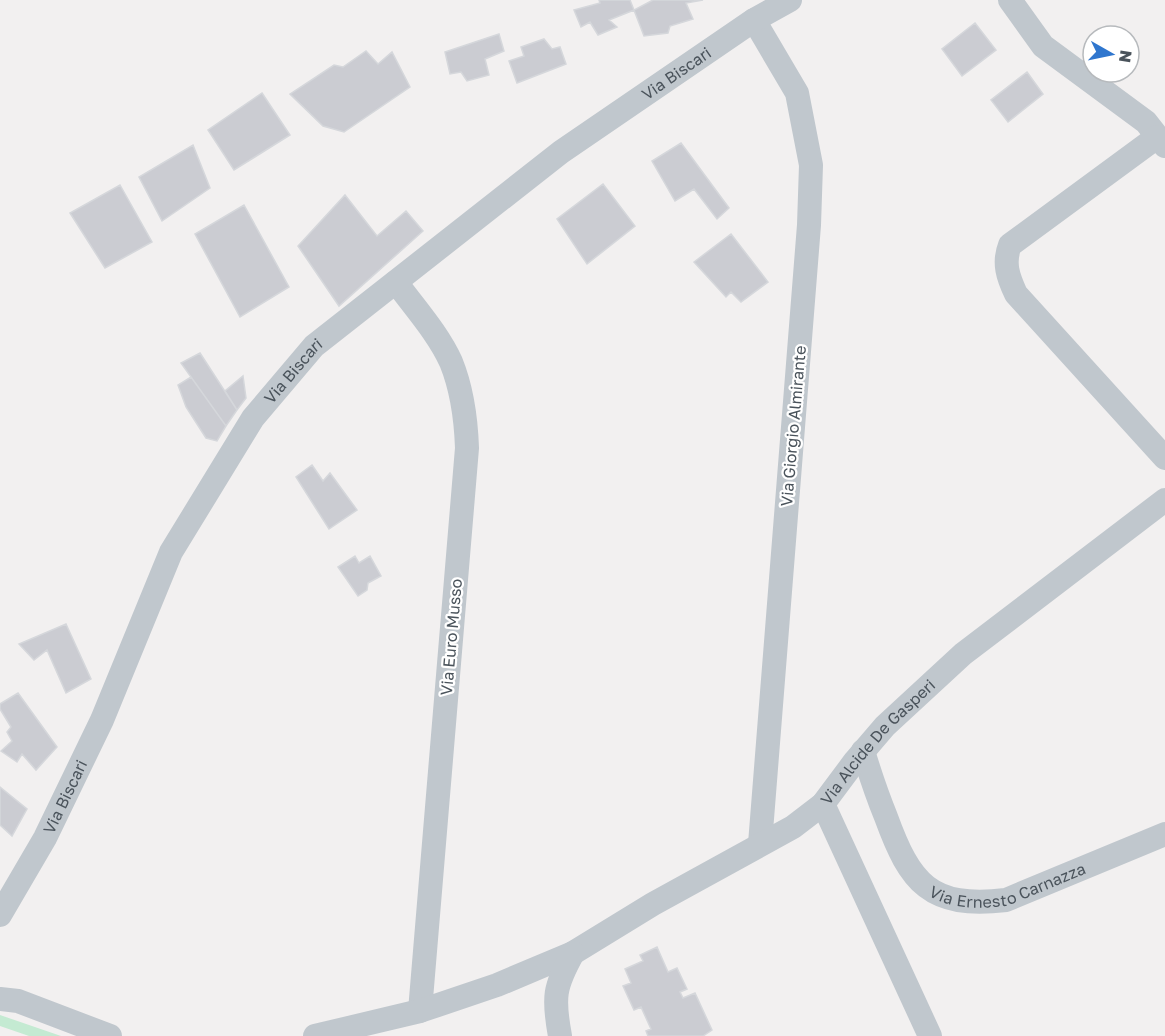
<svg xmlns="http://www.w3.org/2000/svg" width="1165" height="1036" font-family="'Golos Text',sans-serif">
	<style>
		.green { fill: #c4ead2 }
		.building { fill: #cbccd2; stroke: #d5d7db; stroke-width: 1.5 }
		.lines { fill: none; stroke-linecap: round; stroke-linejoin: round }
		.minor { stroke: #c0c7cd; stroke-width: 24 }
		.labels { text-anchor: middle; stroke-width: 4.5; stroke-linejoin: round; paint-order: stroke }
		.street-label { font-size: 16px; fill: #4a535b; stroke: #fff }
	</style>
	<rect width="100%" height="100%" fill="#f2f0f0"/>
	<!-- green -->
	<path class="green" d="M 0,1015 L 61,1036 L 29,1036 L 0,1026 Z"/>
	<!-- building -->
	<path class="building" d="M 599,0 L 630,0 L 634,10 L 609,20 L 617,27 L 598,35 L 590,22 L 581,27 L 574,10 L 600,3 Z
		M 653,0 L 703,0 L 686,3 L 693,19 L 670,26 L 668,33 L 644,36 L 634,10 Z
		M 975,23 L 996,50 L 962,76 L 942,49 Z
		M 499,34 L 504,51 L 485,59 L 489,75 L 467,81 L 461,72 L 450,74 L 445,52 Z
		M 544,39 L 552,49 L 560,47 L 566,64 L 517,83 L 509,61 L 524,56 L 521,47 Z
		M 366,51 L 378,64 L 392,52 L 410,87 L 344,132 L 323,126 L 290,94 L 334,65 L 343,67 Z
		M 1027,72 L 1043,94 L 1008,122 L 991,100 Z
		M 262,93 L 290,135 L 234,170 L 208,130 Z
		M 681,143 L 729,208 L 717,219 L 694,189 L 675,201 L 652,161 Z
		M 193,145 L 210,188 L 162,221 L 139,177 Z
		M 603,184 L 635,226 L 587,264 L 557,219 Z
		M 120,185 L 152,242 L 105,268 L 70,213 Z
		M 345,195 L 377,236 L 406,211 L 423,231 L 339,306 L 298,246 Z
		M 244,205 L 289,287 L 240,317 L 195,234 Z
		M 731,234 L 768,282 L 741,302 L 731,292 L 726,297 L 694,262 Z
		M 200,353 L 237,410 L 226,426 L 181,363 Z
		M 243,376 L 246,398 L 237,410 L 225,391 Z
		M 191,377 L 226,426 L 217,441 L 206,438 L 186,407 L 178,385 Z
		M 312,465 L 323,481 L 330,473 L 357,510 L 329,529 L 296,477 Z
		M 355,556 L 359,563 L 370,556 L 381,576 L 368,583 L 367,590 L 358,596 L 338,567 Z
		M 66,624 L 91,679 L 66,693 L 47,650 L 34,660 L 19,644 Z
		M 18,693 L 57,747 L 36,770 L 22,754 L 17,762 L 1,751 L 12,741 L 7,732 L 11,727 L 0,709 L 0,704 Z
		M 0,787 L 27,809 L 12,836 L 0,825 Z
		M 657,947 L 668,972 L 677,968 L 687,989 L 680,992 L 683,998 L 695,993 L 712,1030 L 703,1036 L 648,1036 L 646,1031 L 651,1029 L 641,1007 L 634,1010 L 623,986 L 631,983 L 625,969 L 643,961 L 640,955 Z"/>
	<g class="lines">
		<!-- minor -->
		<g class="minor">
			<path d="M 1010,0 L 1043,46 L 1146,122 L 1165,146"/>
			<path d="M 754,20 L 797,93 L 811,165 L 809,225 L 760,844"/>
			<path d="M 1157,137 L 1010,245 C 1003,263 1008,277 1016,294 L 1165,458"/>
			<path d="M 396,282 C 414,307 438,333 451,362 C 462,389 466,419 467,448 L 420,1011"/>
			<path id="s1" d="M 863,751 C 870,774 877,795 886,817 C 910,883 930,909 1006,900 L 1165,834"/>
			<path d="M 823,804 L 930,1036"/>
			<path id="s2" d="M 0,915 L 45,838 L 102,720 L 171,552 L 253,418 L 314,346 L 561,152 L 754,20 L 790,0"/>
			<path d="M 0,999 L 18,1001 L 110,1036"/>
			<path id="s3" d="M 315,1036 L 420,1011 L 497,985 L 573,953 L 653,904 L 793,827 L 823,804 L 855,761 L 885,726 L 963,654 L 1165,500"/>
			<path d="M 560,1036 C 553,998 554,987 573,953"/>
		</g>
	</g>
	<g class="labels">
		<!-- street labels -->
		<g class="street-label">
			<text dy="6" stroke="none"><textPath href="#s2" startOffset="1107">Via Biscari</textPath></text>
			<text dy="6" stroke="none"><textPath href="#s2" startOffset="621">Via Biscari</textPath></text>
			<text transform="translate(793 426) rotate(-85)" y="6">Via Giorgio Almirante</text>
			<text transform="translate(451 637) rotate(-85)" y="6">Via Euro Musso</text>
			<text dy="6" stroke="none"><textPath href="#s3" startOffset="646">Via Alcide De Gasperi</textPath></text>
			<text dy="6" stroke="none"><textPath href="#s2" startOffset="135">Via Biscari</textPath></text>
			<text dy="6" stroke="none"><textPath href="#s1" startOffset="238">Via Ernesto Carnazza</textPath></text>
		</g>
	</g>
	<!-- north arrow -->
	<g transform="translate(1111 54) rotate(99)"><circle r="28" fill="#ffffff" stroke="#b7babd" stroke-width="1.5"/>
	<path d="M0-4.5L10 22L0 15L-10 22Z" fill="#2f76ce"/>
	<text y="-9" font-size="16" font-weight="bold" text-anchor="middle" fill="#4a535b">N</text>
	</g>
</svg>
